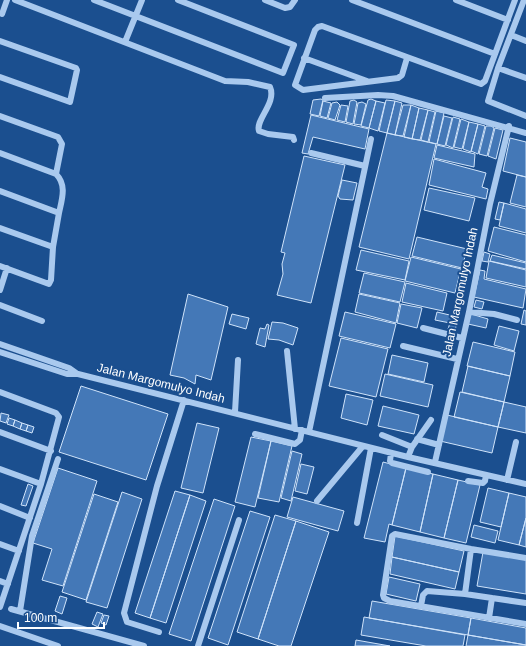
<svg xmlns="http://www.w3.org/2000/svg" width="526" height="646" font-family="Helvetica,sans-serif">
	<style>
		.building { fill: #4478b7; stroke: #cfe3fa }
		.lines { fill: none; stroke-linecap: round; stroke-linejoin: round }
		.minor { stroke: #a9c9ee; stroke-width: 6 }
		.labels { text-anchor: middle; stroke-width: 4; stroke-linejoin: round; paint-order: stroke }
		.street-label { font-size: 12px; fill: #fff; stroke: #1b4f8f }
	</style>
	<rect width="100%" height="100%" fill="#1b4f8f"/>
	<!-- building -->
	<path class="building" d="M 321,99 L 323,100 L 319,116 L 310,114 L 313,100 Z
		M 371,99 L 376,101 L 369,128 L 361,126 L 368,100 Z
		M 354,100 L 357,102 L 353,124 L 346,122 L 350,101 Z
		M 386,100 L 395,101 L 387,133 L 379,131 Z
		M 323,101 L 331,103 L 327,118 L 320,116 Z
		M 376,101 L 385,103 L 378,131 L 369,128 Z
		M 395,101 L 402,103 L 395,135 L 387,133 Z
		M 337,102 L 340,105 L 335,120 L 328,118 L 332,103 Z
		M 362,102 L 366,104 L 361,125 L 354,124 L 358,103 Z
		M 341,105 L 348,106 L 345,122 L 337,120 Z
		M 403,105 L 411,105 L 403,136 L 395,135 Z
		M 411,105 L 419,108 L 412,139 L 404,137 Z
		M 419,108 L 428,110 L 420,140 L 412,139 Z
		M 428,110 L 435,112 L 428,142 L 421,140 Z
		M 436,111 L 444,113 L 437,144 L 429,142 Z
		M 311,115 L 369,129 L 365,149 L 313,137 L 308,154 L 302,153 Z
		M 444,116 L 452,118 L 445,146 L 437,144 Z
		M 453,117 L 460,119 L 453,148 L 446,145 Z
		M 461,119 L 469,122 L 462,149 L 454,147 Z
		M 469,122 L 478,124 L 471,152 L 463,149 Z
		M 478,124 L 485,126 L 478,154 L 471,151 Z
		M 486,126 L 491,126 L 494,128 L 487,156 L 479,154 Z
		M 495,128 L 503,130 L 496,159 L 488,156 Z
		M 387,133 L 436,144 L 409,259 L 359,247 Z
		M 510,138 L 526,142 L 526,177 L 503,171 Z
		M 437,145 L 475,154 L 474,167 L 434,158 Z
		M 304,156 L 345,165 L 311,303 L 277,295 L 283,274 L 282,264 L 285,253 L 281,252 Z
		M 434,159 L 486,173 L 482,187 L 488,189 L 486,199 L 429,185 Z
		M 517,175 L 526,177 L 526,207 L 510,203 Z
		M 342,180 L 357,183 L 353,200 L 340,199 L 338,196 Z
		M 429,188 L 475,198 L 469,221 L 424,210 Z
		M 499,202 L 504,203 L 500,220 L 495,219 Z
		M 504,203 L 526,209 L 526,233 L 499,226 Z
		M 494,227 L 526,235 L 526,262 L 488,251 Z
		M 417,237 L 467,249 L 462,268 L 412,256 Z
		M 361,250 L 409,261 L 405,280 L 356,270 Z
		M 484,252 L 490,254 L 488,262 L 482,261 Z
		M 492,255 L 526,263 L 526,269 L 490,261 Z
		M 411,257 L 461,269 L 455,293 L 405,281 Z
		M 489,261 L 526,270 L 526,287 L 486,278 Z
		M 480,270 L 485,271 L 484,279 L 526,289 L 523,308 L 474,297 Z
		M 364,273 L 405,282 L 400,302 L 359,293 Z
		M 406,283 L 447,293 L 443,311 L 402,302 Z
		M 188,294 L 228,307 L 211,380 L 196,375 L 195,384 L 184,378 L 170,375 Z
		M 359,294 L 400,303 L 396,323 L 355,312 Z
		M 476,300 L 484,302 L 482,309 L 474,307 Z
		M 401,304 L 422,308 L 417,328 L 397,323 Z
		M 524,310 L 526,311 L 526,325 L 521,324 Z
		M 345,312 L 396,324 L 390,348 L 339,336 Z
		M 437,312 L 458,317 L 455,331 L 448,329 L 450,323 L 435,320 Z
		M 232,314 L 249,318 L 246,329 L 229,324 Z
		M 471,314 L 488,319 L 486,328 L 468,324 Z
		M 272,322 L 283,323 L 298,328 L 293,345 L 279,340 L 268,339 Z
		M 267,324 L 269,325 L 265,347 L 256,344 L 260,328 L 265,329 Z
		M 499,326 L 519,331 L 514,351 L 494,345 Z
		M 341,338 L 388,349 L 376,397 L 329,386 Z
		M 473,342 L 515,352 L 510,376 L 467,366 Z
		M 392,355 L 428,363 L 424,382 L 388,374 Z
		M 468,366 L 510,376 L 504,402 L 462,392 Z
		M 385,374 L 433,385 L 428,407 L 380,396 Z
		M 81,386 L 168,414 L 146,480 L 59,452 Z
		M 460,392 L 504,402 L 498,427 L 454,417 Z
		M 346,394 L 373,400 L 367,425 L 341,418 Z
		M 504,402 L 526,407 L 526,433 L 498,427 Z
		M 383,406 L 419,415 L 414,434 L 378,426 Z
		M 1,413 L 9,415 L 6,423 L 0,421 Z
		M 447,415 L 498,427 L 492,453 L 440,441 Z
		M 9,418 L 15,420 L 13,426 L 7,424 Z
		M 15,420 L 22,423 L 20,429 L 13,426 Z
		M 22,423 L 28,425 L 26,431 L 20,429 Z
		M 197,423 L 219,428 L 203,493 L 181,488 Z
		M 28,425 L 34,427 L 32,433 L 26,431 Z
		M 251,437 L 271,441 L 255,507 L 235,502 Z
		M 271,441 L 292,446 L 279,502 L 258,498 Z
		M 292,451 L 302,454 L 291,501 L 281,498 Z
		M 383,462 L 406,468 L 392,525 L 389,524 L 385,542 L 364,538 Z
		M 301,464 L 314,467 L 307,494 L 295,491 Z
		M 58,468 L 97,481 L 63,586 L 42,580 L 52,549 L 33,543 Z
		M 406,468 L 433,474 L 420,532 L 392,525 Z
		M 433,474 L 458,480 L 444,538 L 420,532 Z
		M 458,480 L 480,485 L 466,543 L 444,538 Z
		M 28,484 L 33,486 L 26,506 L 21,505 Z
		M 488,488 L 509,493 L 501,527 L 480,522 Z
		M 175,491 L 190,495 L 150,618 L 135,613 Z
		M 122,492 L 142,499 L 107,608 L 86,602 Z
		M 509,493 L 526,497 L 526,518 L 519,545 L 498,540 Z
		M 94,494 L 118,502 L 86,600 L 62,592 Z
		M 190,495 L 206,501 L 166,623 L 150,618 Z
		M 293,497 L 344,511 L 338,531 L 287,517 Z
		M 214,499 L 235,506 L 191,641 L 169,634 Z
		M 250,511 L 270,517 L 228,645 L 208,638 Z
		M 275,515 L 296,521 L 258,639 L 237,632 Z
		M 526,518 L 526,547 L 519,545 Z
		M 296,521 L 329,532 L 291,646 L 279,646 L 258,639 Z
		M 474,525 L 498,531 L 495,543 L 471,537 Z
		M 395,536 L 464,551 L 459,572 L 392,557 Z
		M 483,552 L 526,560 L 526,594 L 477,586 Z
		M 392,557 L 459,572 L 455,589 L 390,574 Z
		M 389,577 L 420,584 L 416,601 L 386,594 Z
		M 60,596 L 67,598 L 62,614 L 55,611 Z
		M 372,601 L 471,618 L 468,635 L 369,618 Z
		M 97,612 L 103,614 L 98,627 L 92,624 Z
		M 104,615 L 109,616 L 106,625 L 101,623 Z
		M 364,617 L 465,635 L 463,646 L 426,646 L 361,635 Z
		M 471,618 L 526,628 L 526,645 L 468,635 Z
		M 468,635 L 526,645 L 526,646 L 466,646 Z
		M 356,640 L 390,646 L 355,646 Z"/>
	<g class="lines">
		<!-- minor -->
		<path class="minor" d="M 15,0 L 225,81 L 248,82 L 270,87 C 277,103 255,120 259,131 L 268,134 L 293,137 L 294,140
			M 94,0 L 283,73 L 294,45 L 178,0
			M 265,0 L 285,8 L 290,7 L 295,0
			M 352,0 L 495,54
			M 456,0 L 508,20
			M 524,0 L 498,68 L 488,101 L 526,116
			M 2,14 L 7,0
			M 511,35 L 526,41
			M 0,41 L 76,68 L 77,70 L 70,102 L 0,77
			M 125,42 L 142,0
			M 304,58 L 367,81
			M 407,58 L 402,75 L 398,78 L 303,90 L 295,85 L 315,30 L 318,27 L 322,26 L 481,84 L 485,81 L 515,0
			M 498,68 L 526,78
			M 325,98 L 378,95 L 393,96 L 526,133
			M 0,116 L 58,137 L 62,144 L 56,174 L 0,153
			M 311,153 L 365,166
			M 56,174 C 67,185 62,199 59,213
			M 0,191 L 59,213 L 53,247 L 0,228
			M 0,266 L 49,284 L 51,280 L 53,247
			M 0,290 L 7,268
			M 0,305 L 42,321
			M 469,312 L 494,314 L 517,320
			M 423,328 L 462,338
			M 0,344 L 69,368 L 76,373
			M 403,346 L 457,359
			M 287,351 L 295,429
			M 0,352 L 67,374 L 78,374 L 408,457 L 526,484
			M 0,392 L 56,413 L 59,417 L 41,484 L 0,607
			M 235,412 L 238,360
			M 0,432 L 51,451
			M 309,432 L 371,139
			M 255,434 L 295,444 L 300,440 L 302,430
			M 382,435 L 412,447
			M 417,439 L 439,445
			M 391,453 L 390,461 L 392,463 L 428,472
			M 408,457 L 412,447 L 431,420
			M 435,462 L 469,312 L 490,204 L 509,126
			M 0,469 L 41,484
			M 507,480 L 516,442
			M 468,481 L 483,483 L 485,481 L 486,475
			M 317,501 L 363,446
			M 0,506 L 30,518
			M 357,523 L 371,448
			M 0,544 L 19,551
			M 471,549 L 465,594 L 492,598
			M 526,558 L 471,549 L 395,534 L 392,536 L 383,595 L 384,598 L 390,601 L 526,624
			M 0,581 L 8,584
			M 421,606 L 423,595 L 427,591 L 465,594
			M 11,609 L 144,646
			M 20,611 L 32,536 L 58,459
			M 489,618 L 492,598 L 526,603
			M 0,626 L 58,646
			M 159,632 L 127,622 L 124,613 L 157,486 L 184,400
			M 198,646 L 239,520"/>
	</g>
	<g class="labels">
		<!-- street labels -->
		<g class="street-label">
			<text transform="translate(460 292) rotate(-78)" y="4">Jalan Margomulyo Indah</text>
			<text transform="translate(161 383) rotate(14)" y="4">Jalan Margomulyo Indah</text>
		</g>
	</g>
	<!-- scale -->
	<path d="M18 622v6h86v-6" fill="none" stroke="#ffffff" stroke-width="2"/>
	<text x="24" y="622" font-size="12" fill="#ffffff" stroke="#1b4f8f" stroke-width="3" paint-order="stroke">100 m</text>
</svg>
